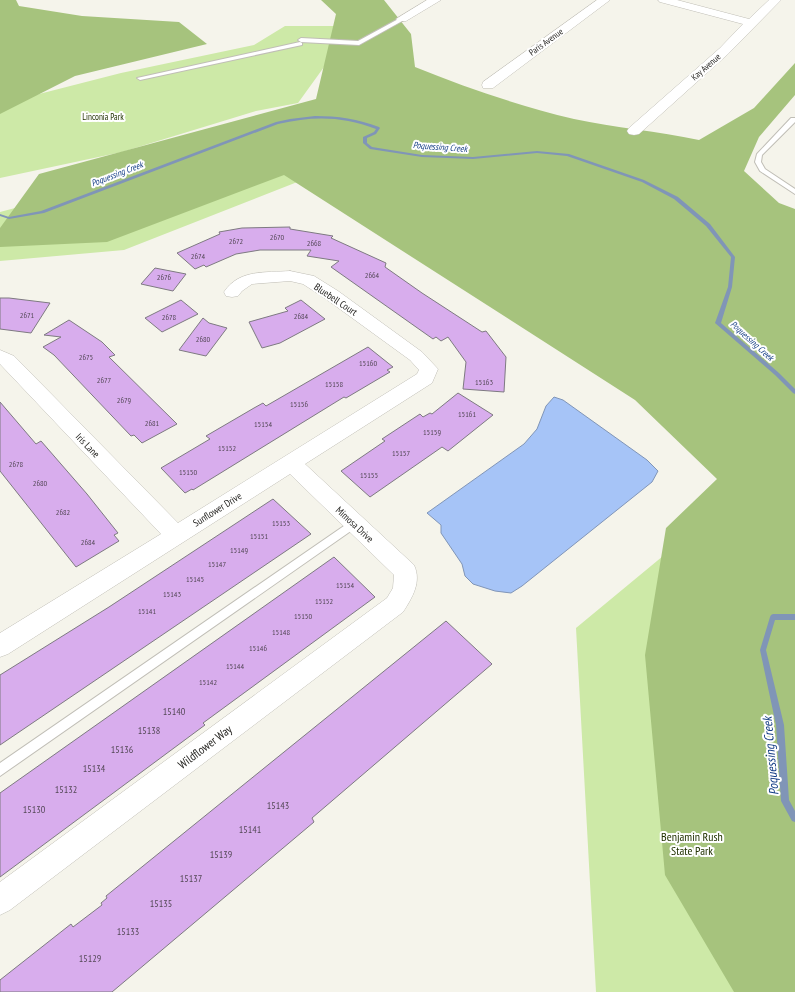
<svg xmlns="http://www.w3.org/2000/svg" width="795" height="992" font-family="'PT Sans Narrow',sans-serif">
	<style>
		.green { fill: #cde9a7 }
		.forest { fill: #a6c37d }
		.water { fill: #a6c4f7; stroke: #8095b7 }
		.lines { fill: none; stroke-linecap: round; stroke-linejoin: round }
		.stream { fill: #8095b7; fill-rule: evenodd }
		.building { fill: #d8aded; stroke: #7e7a81 }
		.lane-casing { stroke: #c0beb6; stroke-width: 2 }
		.street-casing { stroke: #c0beb6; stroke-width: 1 }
		.lane { fill: #fff; fill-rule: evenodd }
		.street { fill: #fff; fill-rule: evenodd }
		.labels { text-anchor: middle; stroke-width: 4; stroke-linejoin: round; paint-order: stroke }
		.number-label { font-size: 8px; fill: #534856 }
		.far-street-label { font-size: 9px; fill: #272623; stroke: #fff }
		.far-park-label { font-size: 9px; fill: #203100; stroke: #fff }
		.far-water-label { font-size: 9px; font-style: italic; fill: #143d85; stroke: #fff }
		.street-label { font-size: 10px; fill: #272623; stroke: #fff }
		.near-number-label { font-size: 10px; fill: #534856 }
		.near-street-label { font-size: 12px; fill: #272623; stroke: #fff }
		.near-park-label { font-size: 12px; fill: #203100; stroke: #fff }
		.near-water-label { font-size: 13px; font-style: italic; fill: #143d85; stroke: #fff }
	</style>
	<rect width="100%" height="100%" fill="#f5f4eb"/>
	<!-- green -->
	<path class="green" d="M 285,26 L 339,26 L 324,67 L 298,103 L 256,111 L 122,152 L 0,178 L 0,104 L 121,73 L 254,45 Z
		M 321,114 L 355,115 L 376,121 L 395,146 L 435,157 L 519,147 L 591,159 L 681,196 L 724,249 L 716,311 L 795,403 L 795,572 L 769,574 L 755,662 L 790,811 L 795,817 L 795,992 L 596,992 L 576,628 L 773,465 L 333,168 L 124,250 L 0,261 L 0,212 L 75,192 L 222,137 L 252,121 Z"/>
	<!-- forest -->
	<path class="forest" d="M 0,0 L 16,0 L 19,6 L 82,16 L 179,22 L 207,44 L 75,76 L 0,114 Z
		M 321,0 L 384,0 L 411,34 L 415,67 C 467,88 519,106 574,119 C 615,128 658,131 699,140 L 754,108 L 795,63 L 795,95 L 759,137 L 744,171 L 779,203 L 795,209 L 795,992 L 734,992 L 665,875 L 645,655 L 666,528 L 717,479 L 635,400 L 284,175 L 107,242 L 0,247 L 0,228 L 39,174 L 316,99 L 336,14 Z"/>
	<!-- water -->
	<path class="water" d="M 554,397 L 563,400 L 647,460 L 658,471 L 652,482 L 522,586 L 511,593 L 495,591 L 473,584 L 465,576 L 462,564 L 441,533 L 441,525 L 427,513 L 524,444 L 537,429 L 546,406 Z"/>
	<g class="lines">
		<!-- stream -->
		<path class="stream" d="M 315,116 C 338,116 358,119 379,127 L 380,128 L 376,134 L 367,138 L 367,143 L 372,147 L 422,155 L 473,157 L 537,151 L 569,154 L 644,180 L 678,197 L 710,224 L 735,257 L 732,287 L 721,323 L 779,373 L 795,389 L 795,394 L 793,393 L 775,375 L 715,323 L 728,287 L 731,257 L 706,226 L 674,199 L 642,182 L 567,156 L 537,153 L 473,159 L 422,157 L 370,149 L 363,143 L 363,137 L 374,132 L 376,129 C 342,116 313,116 278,124 L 44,213 L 9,219 L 0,216 L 0,214 L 9,217 L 41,211 L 276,122 L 290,119 Z
			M 773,614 L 795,614 L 795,620 L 775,620 L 766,650 L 784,725 L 789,800 L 795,811 L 795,822 L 792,821 L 781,801 L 776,725 L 760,650 L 770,617 L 771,615 Z"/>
	</g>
	<!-- building -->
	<path class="building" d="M 290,227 L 290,229 L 333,236 L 331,238 L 386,263 L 385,267 L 422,293 L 482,332 L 486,331 L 506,357 L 504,392 L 463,389 L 466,362 L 448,337 L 441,341 L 436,337 L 433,339 L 331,267 L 339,261 L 307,256 L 311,250 L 260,250 L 236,254 L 206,267 L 204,265 L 195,269 L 177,253 L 220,234 L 219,232 L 242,228 Z
		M 155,268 L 186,274 L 173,291 L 141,284 Z
		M 0,298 L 9,298 L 50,303 L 31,333 L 0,329 Z
		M 181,300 L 198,314 L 162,332 L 145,318 Z
		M 301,300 L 325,319 L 280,343 L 262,348 L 249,322 L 288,311 L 285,308 Z
		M 203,318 L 209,323 L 227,328 L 206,356 L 179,350 Z
		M 69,320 L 102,342 L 115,355 L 109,357 L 177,424 L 142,443 L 134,435 L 131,436 L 54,355 L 43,347 L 61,337 L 44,335 Z
		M 368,347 L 393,367 L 387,370 L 390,372 L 346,398 L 344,397 L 193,490 L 192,489 L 185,493 L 161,468 L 210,439 L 206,436 L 254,408 L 263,403 L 266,406 Z
		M 458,393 L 493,415 L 448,451 L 442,447 L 370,497 L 341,471 L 385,441 L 382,439 L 420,414 L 423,417 L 430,413 L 432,414 Z
		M 0,402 L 36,444 L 41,441 L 87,494 L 118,533 L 114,535 L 119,541 L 76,567 L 0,471 Z
		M 273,499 L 311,534 L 0,745 L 0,675 L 109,607 Z
		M 334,557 L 375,597 L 203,723 L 205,725 L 0,877 L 0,793 Z
		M 446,621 L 492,664 L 312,818 L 314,822 L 112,992 L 0,992 L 0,980 L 71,924 L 73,927 L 102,905 L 101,903 L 107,898 L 106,896 Z"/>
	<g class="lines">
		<!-- lane casing -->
		<g class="lane-casing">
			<path id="lane" d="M 402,17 L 405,19 L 404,20 L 359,45 L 301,42 L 298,40 L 301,38 L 358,41 Z
				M 300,42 L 302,43 L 302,45 L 140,80 L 137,78 Z
				M 791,118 L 795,118 L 795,122 L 762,155 L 761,162 L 765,169 L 795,189 L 795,194 L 760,171 L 755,162 L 757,154 Z
				M 354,519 L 358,520 L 359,523 L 358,526 L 0,776 L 0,763 Z"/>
		</g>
		<!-- street casing -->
		<g class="street-casing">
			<path id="street" d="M 427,0 L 441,0 L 406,21 L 398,21 L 396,19 Z
				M 597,0 L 610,0 L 493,88 L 483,88 L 482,85 L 483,82 Z
				M 658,0 L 677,0 L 749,19 L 769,0 L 781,0 L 728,54 L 639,134 L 634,135 L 629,134 L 627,131 L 629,128 L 720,48 L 743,24 L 660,2 Z
				M 290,271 L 314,276 L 338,291 L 422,352 L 438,369 L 432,383 L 305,464 L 414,565 C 422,582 412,598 403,612 L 10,910 L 0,915 L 0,882 L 387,598 L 393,588 L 394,575 L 290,474 L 8,654 L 0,657 L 0,633 L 161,534 L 0,364 L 0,350 L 14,356 L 178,523 L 417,374 L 419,370 L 410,360 L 326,299 L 303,284 L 290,281 L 252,284 L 242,291 L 238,296 L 232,297 L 226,296 L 224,292 C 239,269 265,273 290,271 Z"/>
		</g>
		<!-- lane -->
		<use href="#lane" class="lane"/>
		<!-- street -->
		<use href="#street" class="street"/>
	</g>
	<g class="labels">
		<!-- number labels -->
		<g class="number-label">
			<text x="277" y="240">2670</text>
			<text x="236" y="244">2672</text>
			<text x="314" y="246">2668</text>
			<text x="198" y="259">2674</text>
			<text x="372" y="278">2664</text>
			<text x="164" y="280">2676</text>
			<text x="27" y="318">2671</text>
			<text x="301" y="319">2684</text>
			<text x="169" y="320">2678</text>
			<text x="203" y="342">2680</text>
			<text x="86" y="360">2675</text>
			<text x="368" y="366">15160</text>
			<text x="104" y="383">2677</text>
			<text x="484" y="385">15163</text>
			<text x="334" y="387">15158</text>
			<text x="124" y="403">2679</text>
			<text x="299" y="407">15156</text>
			<text x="467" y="417">15161</text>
			<text x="152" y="426">2681</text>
			<text x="263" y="427">15154</text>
			<text x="432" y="435">15159</text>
			<text x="227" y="451">15152</text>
			<text x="401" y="456">15157</text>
			<text x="16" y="467">2678</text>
			<text x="188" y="475">15150</text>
			<text x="369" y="478">15155</text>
			<text x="40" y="486">2680</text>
			<text x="63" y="515">2682</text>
			<text x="281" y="526">15153</text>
			<text x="259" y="539">15151</text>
			<text x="88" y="545">2684</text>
			<text x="239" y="553">15149</text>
			<text x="217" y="567">15147</text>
			<text x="195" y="582">15145</text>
			<text x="345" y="588">15154</text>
			<text x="172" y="597">15143</text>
			<text x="324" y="604">15152</text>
			<text x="147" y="614">15141</text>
			<text x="303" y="619">15150</text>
			<text x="281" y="635">15148</text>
			<text x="258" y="651">15146</text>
			<text x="235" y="669">15144</text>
			<text x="208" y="685">15142</text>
		</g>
		<!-- far-street labels -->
		<g class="far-street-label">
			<text transform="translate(546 42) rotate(-36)" y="3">Paris Avenue</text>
			<text transform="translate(706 67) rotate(-41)" y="3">Kay Avenue</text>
		</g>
		<!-- far-park labels -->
		<g class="far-park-label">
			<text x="103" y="120">Linconia Park</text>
		</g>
		<!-- far-water labels -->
		<g class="far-water-label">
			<text transform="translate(440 147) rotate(4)" y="3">Poquessing Creek</text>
			<text transform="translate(117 174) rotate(-21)" y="3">Poquessing Creek</text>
			<text transform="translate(752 341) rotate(42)" y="3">Poquessing Creek</text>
		</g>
		<!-- street labels -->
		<g class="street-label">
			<text transform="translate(336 299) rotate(34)" y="4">Bluebell Court</text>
			<text transform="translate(88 445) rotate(46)" y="4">Iris Lane</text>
			<text transform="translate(217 509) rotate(-32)" y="4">Sunflower Drive</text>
			<text transform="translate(355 524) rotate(43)" y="4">Mimosa Drive</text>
		</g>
		<!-- near-number labels -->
		<g class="near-number-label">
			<text x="174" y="715">15140</text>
			<text x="149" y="734">15138</text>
			<text x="122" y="753">15136</text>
			<text x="94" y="772">15134</text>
			<text x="66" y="793">15132</text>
			<text x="278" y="809">15143</text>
			<text x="34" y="813">15130</text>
			<text x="250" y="833">15141</text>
			<text x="221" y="858">15139</text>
			<text x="191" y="882">15137</text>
			<text x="161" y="907">15135</text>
			<text x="128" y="935">15133</text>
			<text x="90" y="962">15129</text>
		</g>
		<!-- near-street labels -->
		<g class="near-street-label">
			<text transform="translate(205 747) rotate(-37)" y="4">Wildflower Way</text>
		</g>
		<!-- near-park labels -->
		<g class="near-park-label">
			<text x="692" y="841">Benjamin Rush<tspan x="692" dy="14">State Park</tspan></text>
		</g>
		<!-- near-water labels -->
		<g class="near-water-label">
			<text transform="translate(770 756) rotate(-95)" y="5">Poquessing Creek</text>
		</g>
	</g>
</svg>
